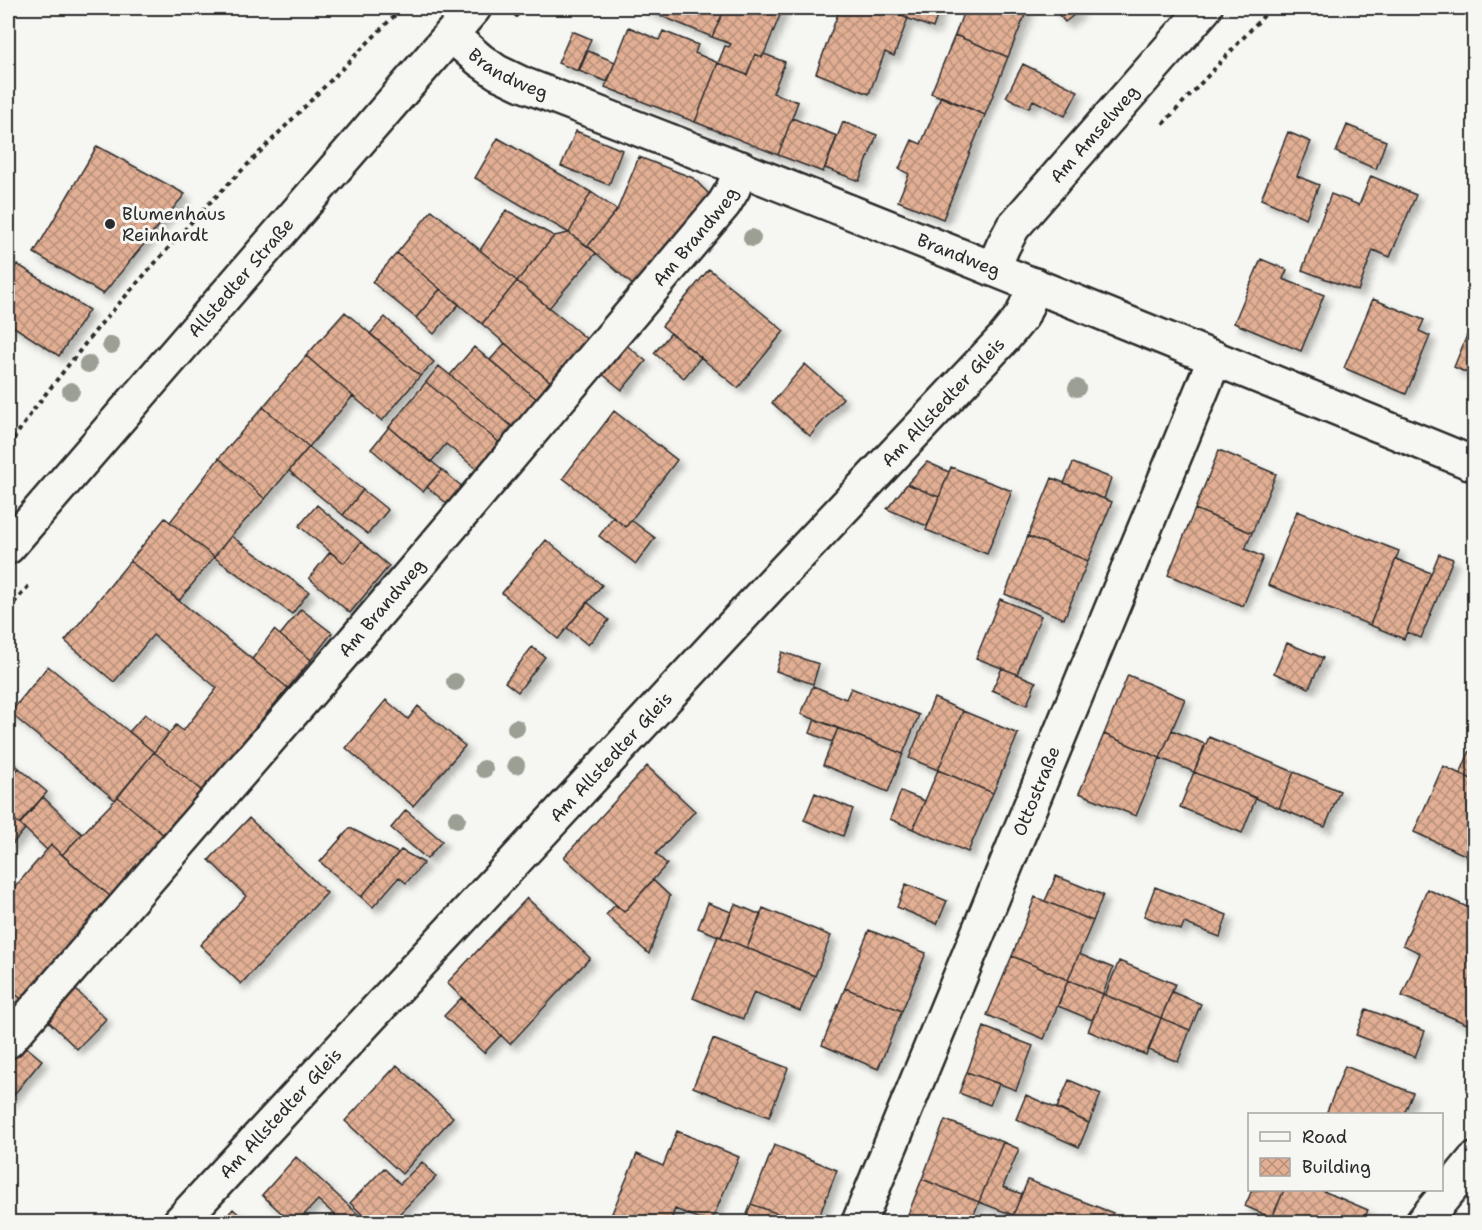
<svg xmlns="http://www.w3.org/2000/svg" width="1482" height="1230" font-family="'Shantell Sans',sans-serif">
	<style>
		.building { fill: url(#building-cross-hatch); stroke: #2b2b2b; stroke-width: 1.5; filter: url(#shadow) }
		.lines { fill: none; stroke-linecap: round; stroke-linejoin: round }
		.street-casing { stroke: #2b2b2b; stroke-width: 38 }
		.secondary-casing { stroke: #2b2b2b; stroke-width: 38 }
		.path { stroke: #2b2b2b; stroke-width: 4; stroke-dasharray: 4.5 4.5; stroke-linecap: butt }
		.street { stroke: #f6f6f2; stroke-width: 33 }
		.secondary { stroke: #f6f6f2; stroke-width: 33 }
		.tree { fill: #9ca094 }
		.poi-dot { fill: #2b2b2b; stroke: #f6f6f2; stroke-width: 2 }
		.labels { text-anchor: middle; stroke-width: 6; stroke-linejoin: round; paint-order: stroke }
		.street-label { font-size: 18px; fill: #2b2b2b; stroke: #f6f6f2 }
		.poi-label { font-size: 18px; fill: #2b2b2b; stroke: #f6f6f2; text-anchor: start }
	</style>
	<defs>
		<pattern id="building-cross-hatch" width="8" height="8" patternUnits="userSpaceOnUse" patternTransform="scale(1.5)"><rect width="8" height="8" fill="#e2af94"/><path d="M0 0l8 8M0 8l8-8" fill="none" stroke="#b78f79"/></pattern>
		<filter id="shadow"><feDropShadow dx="5.5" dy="5.5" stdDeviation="3" flood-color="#0004"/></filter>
	</defs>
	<rect width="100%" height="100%" fill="#f6f6f2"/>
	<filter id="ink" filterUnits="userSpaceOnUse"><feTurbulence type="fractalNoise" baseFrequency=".0167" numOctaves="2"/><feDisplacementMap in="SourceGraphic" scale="12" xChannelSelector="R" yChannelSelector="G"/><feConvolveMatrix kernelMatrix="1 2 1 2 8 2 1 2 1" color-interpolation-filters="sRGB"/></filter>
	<g filter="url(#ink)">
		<!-- building -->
		<path class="building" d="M 642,8 L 725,8 L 712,37 Z
			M 725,8 L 783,8 L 764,54 L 762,57 L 755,54 L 747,75 L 718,63 L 725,46 L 729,47 L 731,44 L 712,37 Z
			M 840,8 L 880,8 L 908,18 L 894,56 L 885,52 L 869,94 L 816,73 Z
			M 880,8 L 940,8 L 933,28 Z
			M 965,8 L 1028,8 L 1008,57 L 955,35 Z
			M 1053,8 L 1076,8 L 1079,11 L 1065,22 Z
			M 629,27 L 659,40 L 663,31 L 698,45 L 695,53 L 718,63 L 695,122 L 605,87 Z
			M 572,31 L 591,39 L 578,71 L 558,63 Z
			M 955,35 L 1008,57 L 985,115 L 931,93 Z
			M 588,51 L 615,62 L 608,82 L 579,71 Z
			M 755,54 L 762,57 L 764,54 L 785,62 L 773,93 L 798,102 L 778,155 L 695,122 L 718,63 L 747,75 Z
			M 1023,64 L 1078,91 L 1065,116 L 1033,100 L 1029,108 L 1006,97 Z
			M 941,96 L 985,115 L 943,219 L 898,201 L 909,174 L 899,169 L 912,140 L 921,144 Z
			M 792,118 L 837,136 L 823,172 L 778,155 Z
			M 843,122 L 877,135 L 859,181 L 825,168 Z
			M 1347,125 L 1386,141 L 1376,169 L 1336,152 Z
			M 576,131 L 622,150 L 609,185 L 561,166 Z
			M 1288,132 L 1311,142 L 1297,176 L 1319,185 L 1306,218 L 1261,199 Z
			M 498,138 L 591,192 L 569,233 L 475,178 Z
			M 97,146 L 185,194 L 103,294 L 34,253 Z
			M 639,157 L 693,178 L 711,196 L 635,287 L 588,246 L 617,210 Z
			M 1371,176 L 1416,195 L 1390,257 L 1373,250 L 1358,291 L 1302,270 L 1331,194 L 1359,205 Z
			M 591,192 L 617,210 L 588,246 L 569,233 Z
			M 432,210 L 517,281 L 482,324 L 397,253 Z
			M 506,210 L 554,236 L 517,281 L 480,250 Z
			M 569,233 L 596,253 L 549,308 L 517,281 L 554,236 Z
			M 397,253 L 440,289 L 416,318 L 372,282 Z
			M 1261,259 L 1287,270 L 1283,279 L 1324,295 L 1301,351 L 1234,323 Z
			M 17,264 L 89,310 L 59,356 L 8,323 L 8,279 Z
			M 709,269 L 784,331 L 738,388 L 662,326 Z
			M 517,281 L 588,340 L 552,383 L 482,324 Z
			M 440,289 L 459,304 L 434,334 L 416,318 Z
			M 1373,299 L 1424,320 L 1419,331 L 1430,336 L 1406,394 L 1344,368 Z
			M 345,312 L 420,376 L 382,421 L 306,356 Z
			M 385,317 L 434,362 L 420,376 L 370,334 Z
			M 1474,318 L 1474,376 L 1454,367 Z
			M 671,333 L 701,357 L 684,378 L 654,353 Z
			M 505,343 L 552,383 L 538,400 L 490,360 Z
			M 625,344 L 646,361 L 622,390 L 601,373 Z
			M 474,347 L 538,400 L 514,428 L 450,375 Z
			M 306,356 L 353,396 L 309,447 L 263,407 Z
			M 805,364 L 843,398 L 810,436 L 772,403 Z
			M 439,366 L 514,428 L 501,444 L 426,382 Z
			M 426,382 L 501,444 L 479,471 L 446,444 L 431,462 L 389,427 Z
			M 263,407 L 309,447 L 265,499 L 219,458 Z
			M 614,411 L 677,460 L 626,527 L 563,478 Z
			M 389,427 L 442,470 L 423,492 L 371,449 Z
			M 309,447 L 363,490 L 343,515 L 289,471 Z
			M 1219,450 L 1276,474 L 1252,533 L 1195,509 Z
			M 219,458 L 265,499 L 231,536 L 214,557 L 170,522 Z
			M 927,462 L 949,472 L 939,497 L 907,484 Z
			M 1073,463 L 1111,478 L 1104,499 L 1064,483 Z
			M 951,467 L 1012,491 L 987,554 L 926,530 Z
			M 442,470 L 465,489 L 450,506 L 427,487 Z
			M 1052,478 L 1112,502 L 1088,561 L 1028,536 Z
			M 907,484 L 939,497 L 927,526 L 887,509 Z
			M 363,490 L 388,510 L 368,534 L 343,515 Z
			M 317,505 L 361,542 L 344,563 L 299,526 Z
			M 1195,509 L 1252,533 L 1245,549 L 1263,557 L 1243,606 L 1168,575 Z
			M 1297,511 L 1399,551 L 1370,625 L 1268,585 Z
			M 613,517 L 626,527 L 631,520 L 655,538 L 636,564 L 599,536 Z
			M 165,518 L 214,557 L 179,601 L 130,561 Z
			M 231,536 L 309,592 L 292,614 L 214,557 Z
			M 1028,536 L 1088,561 L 1064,619 L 1005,594 Z
			M 546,540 L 602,585 L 558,639 L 502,593 Z
			M 361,542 L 389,566 L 350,613 L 309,578 L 330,552 L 344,563 Z
			M 1439,554 L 1453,559 L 1421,638 L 1407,632 Z
			M 1396,559 L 1431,573 L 1404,639 L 1370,625 Z
			M 130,561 L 288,688 L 202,791 L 154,752 L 176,725 L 183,731 L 217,688 L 153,635 L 114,682 L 65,641 Z
			M 1000,599 L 1041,616 L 1017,674 L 976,658 Z
			M 587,602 L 609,620 L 588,645 L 567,628 Z
			M 301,609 L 332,633 L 311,660 L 280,635 Z
			M 274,630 L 311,660 L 288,688 L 252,659 Z
			M 1287,643 L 1323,658 L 1309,688 L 1274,673 Z
			M 532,647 L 545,657 L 518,692 L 505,682 Z
			M 782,652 L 819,664 L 813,684 L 776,671 Z
			M 48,666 L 154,752 L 115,800 L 10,713 Z
			M 1002,668 L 1036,682 L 1027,705 L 992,690 Z
			M 1128,675 L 1185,699 L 1160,758 L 1104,734 Z
			M 813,686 L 846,699 L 851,688 L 919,715 L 903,754 L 801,714 Z
			M 934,698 L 963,711 L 938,770 L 909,758 Z
			M 386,700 L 408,719 L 418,706 L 465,746 L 413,806 L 346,748 Z
			M 963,711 L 1018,734 L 993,793 L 938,770 Z
			M 145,714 L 169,733 L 154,752 L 129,732 Z
			M 815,719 L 838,728 L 832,742 L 810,733 Z
			M 838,728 L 903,754 L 888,792 L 823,765 Z
			M 1172,730 L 1205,744 L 1194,772 L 1160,758 Z
			M 1104,734 L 1160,758 L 1136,816 L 1079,793 Z
			M 1209,737 L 1294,772 L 1279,808 L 1194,772 Z
			M 1474,741 L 1474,780 L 1460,774 Z
			M 154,752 L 202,791 L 165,836 L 118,797 Z
			M 8,758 L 19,768 L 8,781 Z
			M 647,766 L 695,811 L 656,854 L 667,864 L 624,912 L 564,857 Z
			M 1443,766 L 1474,780 L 1474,859 L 1414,832 Z
			M 19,768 L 47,792 L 19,824 L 8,814 L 8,781 Z
			M 938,770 L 993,793 L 968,852 L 913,829 Z
			M 1194,772 L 1256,798 L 1242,833 L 1180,807 Z
			M 1294,772 L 1340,791 L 1325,827 L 1279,808 Z
			M 901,791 L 925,801 L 913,829 L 890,819 Z
			M 815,793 L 853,809 L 843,836 L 804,820 Z
			M 43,797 L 82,834 L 62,855 L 51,845 L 47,850 L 20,824 Z
			M 118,797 L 165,836 L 111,897 L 62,855 Z
			M 406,810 L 442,841 L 427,859 L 391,828 Z
			M 8,814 L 25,829 L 8,849 Z
			M 249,818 L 327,893 L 241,984 L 200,945 L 246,896 L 209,860 Z
			M 350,828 L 398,853 L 361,897 L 320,862 Z
			M 51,845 L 111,897 L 22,1000 L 8,987 L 8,895 Z
			M 401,850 L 424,863 L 406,883 L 399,877 L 373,907 L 361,897 Z
			M 1056,876 L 1103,895 L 1093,921 L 1045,901 Z
			M 653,880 L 670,896 L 649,954 L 606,915 L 615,905 L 624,912 Z
			M 906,884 L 947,901 L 937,924 L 897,907 Z
			M 1155,887 L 1227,915 L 1220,937 L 1184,923 L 1181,930 L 1144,916 Z
			M 1427,889 L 1474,910 L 1474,1027 L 1402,996 L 1420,953 L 1403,945 Z
			M 1035,897 L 1093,921 L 1068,980 L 1012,956 Z
			M 527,898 L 590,958 L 510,1044 L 447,983 Z
			M 708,903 L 731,912 L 721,937 L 698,928 Z
			M 735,904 L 761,915 L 747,948 L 721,937 Z
			M 763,908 L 831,936 L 815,976 L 747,948 Z
			M 869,930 L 926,953 L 902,1011 L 845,988 Z
			M 718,936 L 815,976 L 800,1011 L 754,992 L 743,1019 L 693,998 Z
			M 1079,954 L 1113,968 L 1103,994 L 1068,980 Z
			M 1012,956 L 1068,980 L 1044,1039 L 987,1015 Z
			M 1119,961 L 1175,984 L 1161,1018 L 1105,995 Z
			M 1068,980 L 1103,994 L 1092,1020 L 1058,1006 Z
			M 8,987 L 22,1000 L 8,1017 Z
			M 73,987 L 106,1019 L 77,1049 L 44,1017 Z
			M 845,988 L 902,1011 L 878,1069 L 822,1045 Z
			M 1172,992 L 1201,1004 L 1190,1030 L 1161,1018 Z
			M 1103,994 L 1161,1018 L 1146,1055 L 1088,1031 Z
			M 461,998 L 501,1035 L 484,1053 L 444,1016 Z
			M 1366,1009 L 1425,1031 L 1415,1057 L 1356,1035 Z
			M 1161,1018 L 1190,1030 L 1178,1062 L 1149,1050 Z
			M 984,1027 L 1033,1046 L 1016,1090 L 967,1072 Z
			M 713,1039 L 788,1068 L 769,1117 L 693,1087 Z
			M 19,1041 L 42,1060 L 8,1102 L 8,1055 Z
			M 397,1065 L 453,1117 L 402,1174 L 345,1121 Z
			M 1345,1066 L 1413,1093 L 1404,1114 L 1326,1114 Z
			M 967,1072 L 999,1084 L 990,1105 L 959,1093 Z
			M 1069,1080 L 1101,1094 L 1089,1123 L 1057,1108 Z
			M 1026,1095 L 1089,1123 L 1079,1147 L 1016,1119 Z
			M 945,1120 L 1003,1142 L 979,1202 L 922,1179 Z
			M 677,1131 L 739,1157 L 711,1222 L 708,1222 L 675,1209 L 670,1222 L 635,1222 L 612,1213 L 637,1154 L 663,1166 Z
			M 1003,1142 L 1019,1149 L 1003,1187 L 1022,1194 L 1013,1215 L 979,1202 Z
			M 774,1145 L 837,1170 L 817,1222 L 801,1222 L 751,1204 Z
			M 296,1157 L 360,1216 L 355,1222 L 343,1222 L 318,1200 L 297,1222 L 291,1222 L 262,1195 Z
			M 422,1162 L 436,1177 L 391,1222 L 370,1222 L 350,1203 L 384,1168 L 400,1184 Z
			M 922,1179 L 979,1202 L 971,1222 L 905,1222 Z
			M 1028,1180 L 1113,1213 L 1109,1222 L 1032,1222 L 1013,1215 Z
			M 1252,1190 L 1284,1190 L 1272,1218 L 1245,1206 Z
			M 1284,1190 L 1321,1190 L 1368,1210 L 1363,1222 L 1270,1222 Z
			M 751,1204 L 801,1222 L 744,1222 Z
			M 233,1209 L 247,1222 L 221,1222 Z"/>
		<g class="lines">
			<!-- street casing -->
			<g class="street-casing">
				<g id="street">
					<path id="s1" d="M 451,35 L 480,60 L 497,72 L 522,84 C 841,206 1158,335 1474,464"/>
					<path id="s2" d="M 993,269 L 1003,246 L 1013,227 L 1205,8"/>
					<path id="s3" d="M 8,1041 L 354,641 L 724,204 L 733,189 L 741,168"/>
					<path id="s4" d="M 180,1222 L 769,587 L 1004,338 L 1022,316 L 1035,285"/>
					<path id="s5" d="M 859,1222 L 1215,358"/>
					<path d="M 1423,1222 L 1474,1160"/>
				</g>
			</g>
			<!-- secondary casing -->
			<g class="secondary-casing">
				<g id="secondary">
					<path id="s6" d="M 8,547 L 474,8"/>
				</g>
			</g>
			<!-- path -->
			<path class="path" d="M 515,17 L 523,8
				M 1163,124 L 1271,8
				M 8,447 L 37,405 L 100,325 L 195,218 L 395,15 L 400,8
				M 8,610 L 31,583"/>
			<!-- street -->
			<use href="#street" class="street"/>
			<!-- secondary -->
			<use href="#secondary" class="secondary"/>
		</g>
		<!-- trees -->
		<g class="tree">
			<circle cx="752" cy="238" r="9"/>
			<circle cx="111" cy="345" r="9"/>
			<circle cx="88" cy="364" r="9"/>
			<circle cx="1077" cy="388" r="9"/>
			<circle cx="71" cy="391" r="9"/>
			<circle cx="455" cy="682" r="9"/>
			<circle cx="516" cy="728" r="9"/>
			<circle cx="516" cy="765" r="9"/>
			<circle cx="484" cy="769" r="9"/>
			<circle cx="457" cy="819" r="9"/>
		</g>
	</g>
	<!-- markers -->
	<circle class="poi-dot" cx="110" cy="224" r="6"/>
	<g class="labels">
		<!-- street labels -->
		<g class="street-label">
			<text dy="6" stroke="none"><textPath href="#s1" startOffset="70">Brandweg</textPath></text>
			<text dy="6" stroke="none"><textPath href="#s2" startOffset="170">Am Amselweg</textPath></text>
			<text dy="6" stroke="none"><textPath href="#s3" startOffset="1058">Am Brandweg</textPath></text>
			<text dy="6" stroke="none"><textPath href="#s1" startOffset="556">Brandweg</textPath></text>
			<text dy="6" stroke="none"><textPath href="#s6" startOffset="356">Allstedter Straße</textPath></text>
			<text dy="6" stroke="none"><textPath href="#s4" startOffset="1120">Am Allstedter Gleis</textPath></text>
			<text dy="6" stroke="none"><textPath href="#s3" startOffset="572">Am Brandweg</textPath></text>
			<text dy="6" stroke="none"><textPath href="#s4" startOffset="634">Am Allstedter Gleis</textPath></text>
			<text dy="6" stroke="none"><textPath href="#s5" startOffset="466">Ottostraße</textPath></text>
			<text dy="6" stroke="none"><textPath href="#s4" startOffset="148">Am Allstedter Gleis</textPath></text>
		</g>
		<!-- poi labels -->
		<g class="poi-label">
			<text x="122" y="220">Blumenhaus<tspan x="122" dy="21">Reinhardt</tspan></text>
		</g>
	</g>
	<!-- margin -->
	<rect width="1482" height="1230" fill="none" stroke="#f6f6f2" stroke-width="30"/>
	<rect x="15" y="15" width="1452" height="1200" fill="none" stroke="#2b2b2b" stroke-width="2" filter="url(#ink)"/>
	<!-- legend -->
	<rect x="1248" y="1113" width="195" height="78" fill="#f6f6f2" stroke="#a5a5a2" stroke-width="1.5"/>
	<rect x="1260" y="1132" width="30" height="9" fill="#f6f6f2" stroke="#a5a5a2" stroke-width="1.5"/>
	<text x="1302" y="1143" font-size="18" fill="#2b2b2b">Road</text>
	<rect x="1260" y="1158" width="30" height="18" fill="url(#building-cross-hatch)" stroke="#a5a5a2" stroke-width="1.5"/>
	<text x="1302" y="1173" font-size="18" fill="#2b2b2b">Building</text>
</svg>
